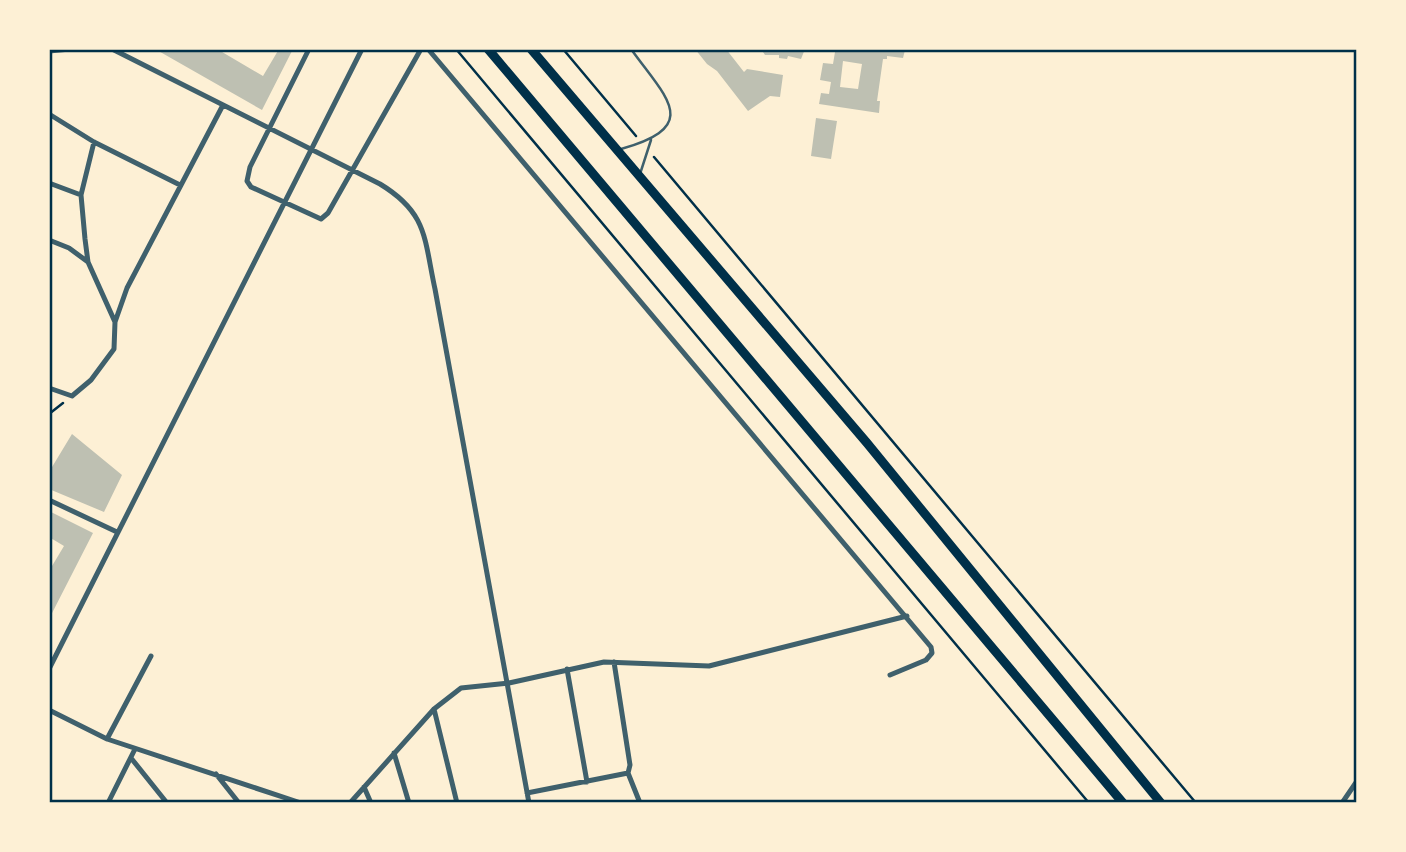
<svg xmlns="http://www.w3.org/2000/svg" width="1406" height="852" font-family="Jost,sans-serif">
	<style>
		.building { fill: #bec0b2; fill-rule: evenodd }
		.lines { fill: none; stroke-linecap: round; stroke-linejoin: round }
		.path { stroke: #003049; stroke-width: 2.5 }
		.service { stroke: #3f606c; stroke-width: 2.5 }
		.minor { stroke: #3f606c; stroke-width: 5 }
		.primary { stroke: #003049; stroke-width: 9 }
		.neatline { fill: none; stroke: #003049; stroke-width: 2.5 }
	</style>
	<rect width="100%" height="100%" fill="#fdf0d5"/>
	<!-- building -->
	<path class="building" d="M 155,49 L 217,49 L 263,76 L 279,49 L 293,49 L 262,110 Z
		M 695,49 L 726,49 L 744,72 L 747,69 L 783,75 L 780,97 L 770,96 L 748,111 L 717,71 L 707,64 Z
		M 761,49 L 776,50 L 805,49 L 801,59 L 788,56 L 787,59 L 779,58 L 779,55 L 765,55 Z
		M 822,49 L 905,50 L 903,58 L 887,56 L 887,59 L 883,59 L 877,101 L 880,101 L 879,113 L 819,104 L 821,93 L 829,94 L 831,82 L 820,80 L 823,63 L 833,64 L 835,52 ZM 843,61 L 862,64 L 858,89 L 840,87 Z
		M 816,118 L 837,121 L 831,159 L 811,156 Z
		M 72,434 L 122,475 L 104,512 L 49,489 L 49,472 Z
		M 49,511 L 93,533 L 49,619 L 49,571 L 64,546 L 49,537 Z"/>
	<g class="lines">
		<!-- path -->
		<path class="path" d="M 456,49 L 1089,803
			M 563,49 L 636,136
			M 654,157 L 1196,803
			M 49,414 L 63,403"/>
		<!-- service -->
		<path class="service" d="M 621,149 C 703,126 666,98 631,49
			M 640,174 L 651,140"/>
		<!-- minor -->
		<path class="minor" d="M 112,49 L 380,184 C 428,213 424,239 435,289 L 529,803
			M 309,49 L 250,167 L 247,181 L 251,187 L 321,219 L 328,213 L 421,49
			M 428,49 L 931,647 L 932,653 L 926,660 L 890,675
			M 49,51 L 70,49
			M 49,114 L 94,142 L 180,185
			M 94,142 L 81,195 L 85,239 L 88,262 L 115,322
			M 49,183 L 81,195
			M 49,240 L 69,248 L 88,262
			M 49,388 L 72,396 L 91,380 L 114,349 L 115,322 L 127,288 L 223,105
			M 49,500 L 117,532
			M 49,669 L 362,49
			M 567,669 L 587,782
			M 434,709 L 457,803
			M 49,710 L 107,739 L 301,803
			M 107,739 L 151,656
			M 394,753 L 409,803
			M 131,758 L 167,803
			M 628,773 L 640,803
			M 216,774 L 239,803
			M 364,787 L 371,803
			M 527,793 L 628,773 L 630,765 L 614,662
			M 108,803 L 135,749
			M 350,803 L 434,709 L 461,688 L 509,683 L 604,662 L 709,666 L 907,616
			M 1342,803 L 1357,781"/>
		<!-- primary -->
		<path class="primary" d="M 488,49 L 1123,803
			M 531,49 L 867,443 L 1161,803"/>
	</g>
	<!-- border -->
	<rect width="1406" height="852" fill="none" stroke="#fdf0d5" stroke-width="102"/>
	<rect x="51" y="51" width="1304" height="750" class="neatline"/>
</svg>
